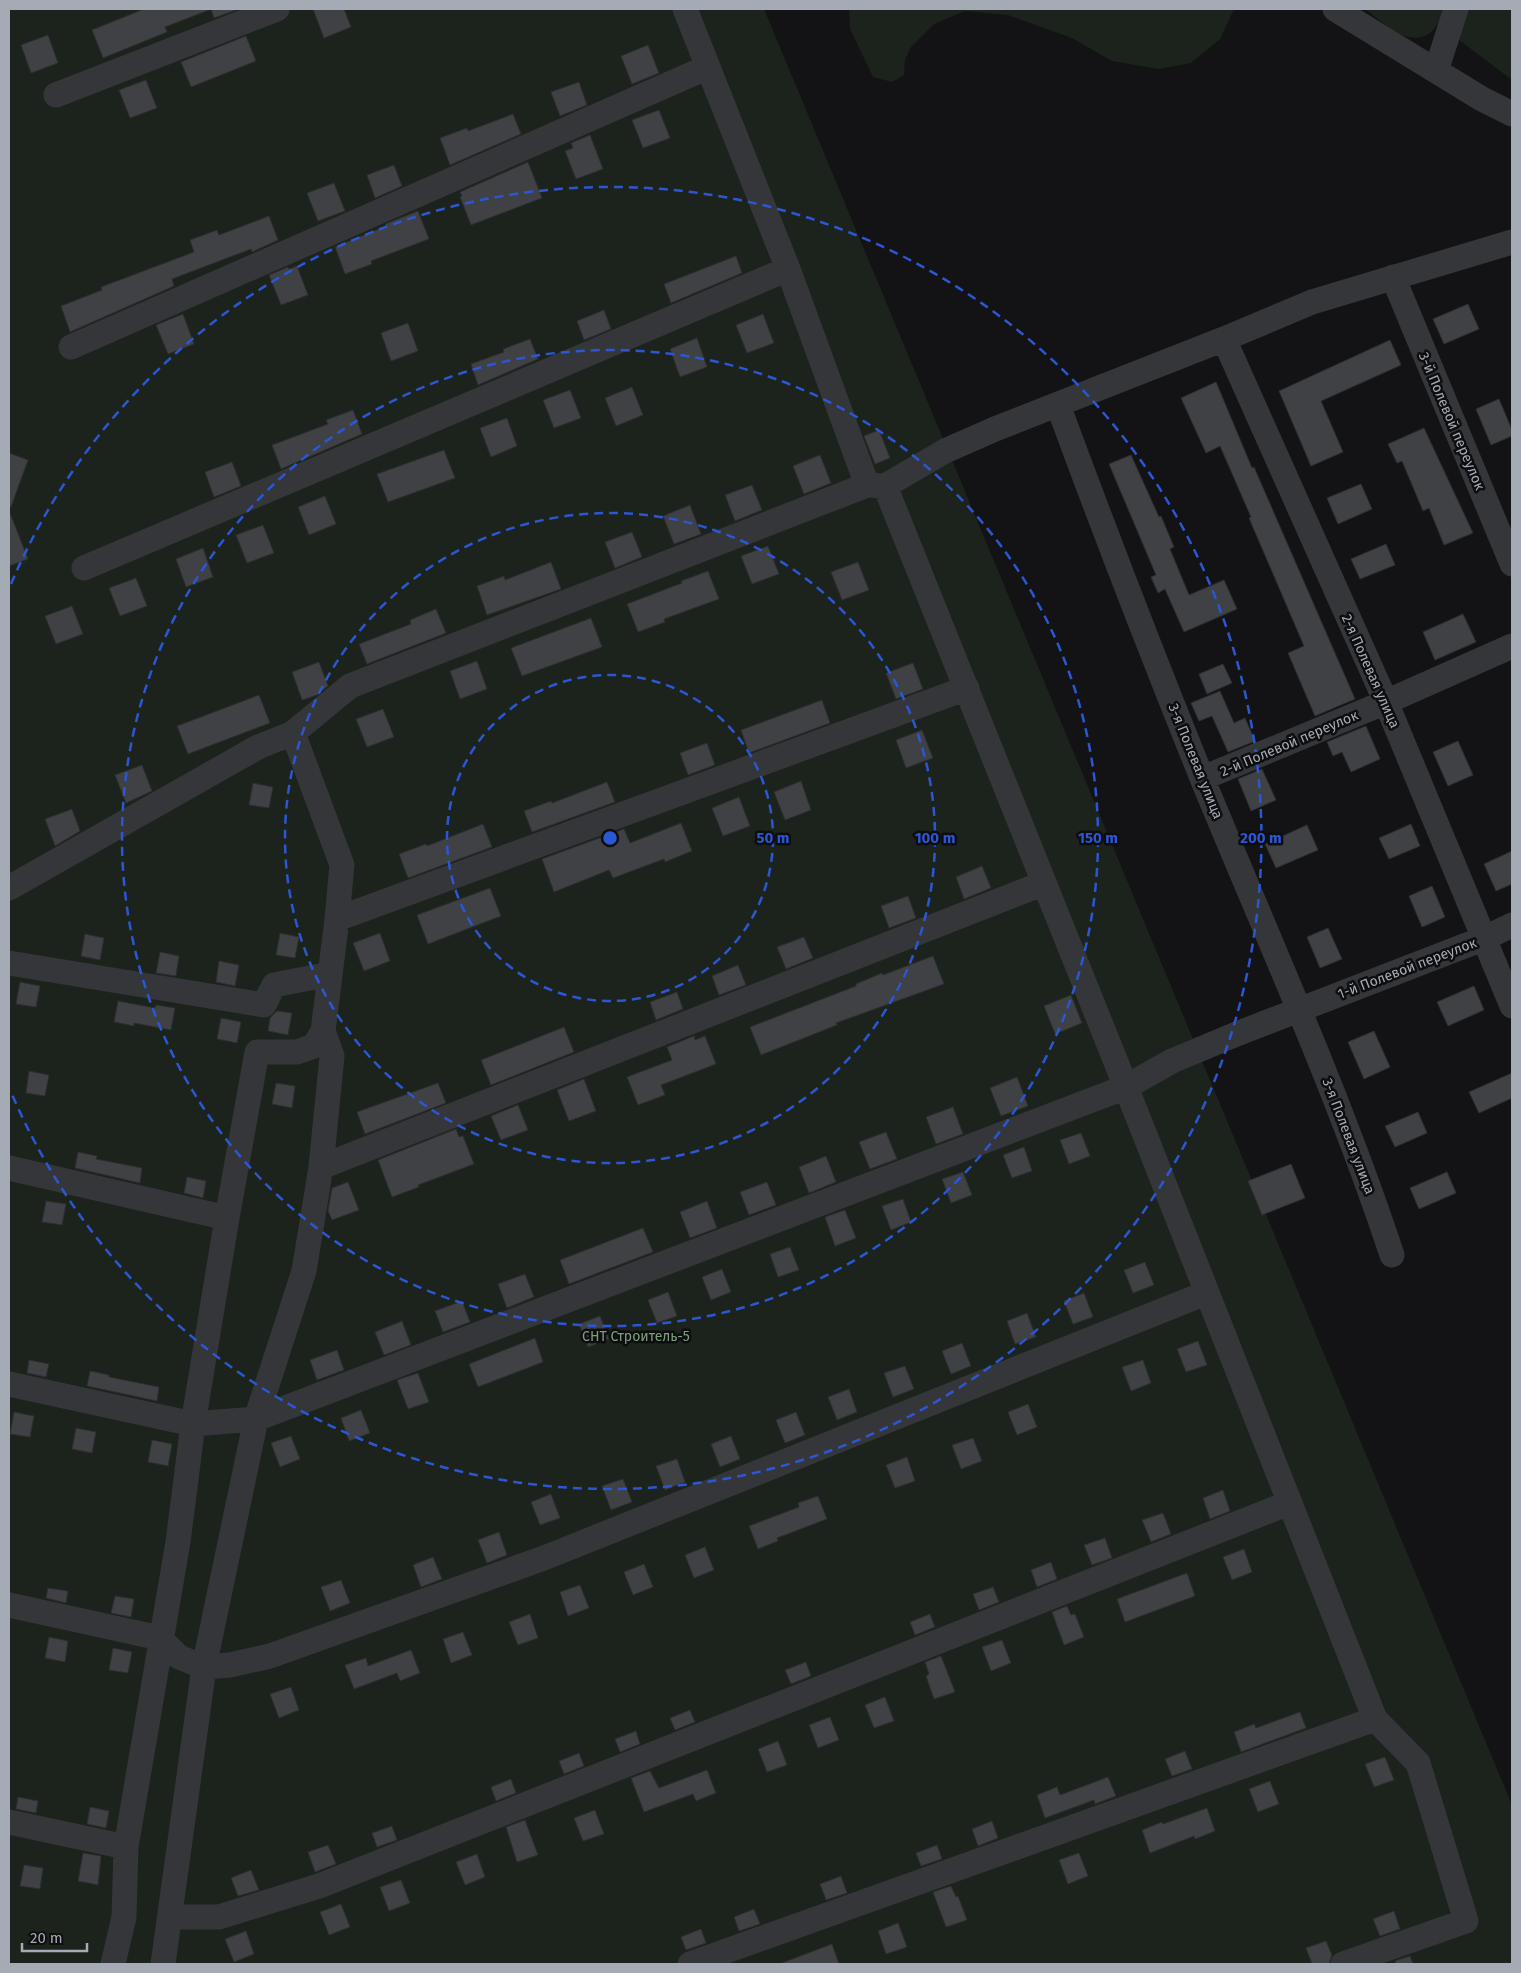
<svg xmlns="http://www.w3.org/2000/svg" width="1521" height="1973" font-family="'Fira Sans',sans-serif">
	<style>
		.green { fill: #1c231c }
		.building { fill: #3f4145; stroke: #2d2e31 }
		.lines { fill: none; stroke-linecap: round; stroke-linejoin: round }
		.minor { stroke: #34363a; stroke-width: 25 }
		.ring { fill: none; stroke: #2b57d4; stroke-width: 2.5; stroke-dasharray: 9 6 }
		.labels { text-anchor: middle; stroke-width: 5; stroke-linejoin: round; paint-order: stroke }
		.street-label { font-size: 14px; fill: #a5abb5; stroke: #0e0e10 }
		.park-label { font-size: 14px; fill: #7da07c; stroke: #0e0e10 }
		.centre { fill: #2b57d4; stroke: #0e0e10; stroke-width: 2.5 }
		.ring-label { font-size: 15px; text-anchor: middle; font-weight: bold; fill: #2b57d4; stroke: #0e0e10; stroke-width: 5; stroke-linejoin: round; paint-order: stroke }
	</style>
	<rect width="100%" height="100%" fill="#131315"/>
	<!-- green -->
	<path class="green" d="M 9,9 L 764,9 L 1512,1805 L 1512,1964 L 9,1964 Z
		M 849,9 L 1234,9 L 1220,39 L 1191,63 L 1159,69 L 1112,61 L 1072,38 L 1008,15 L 965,11 L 934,24 L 911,47 L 905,60 L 904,75 L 892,82 L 873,77 L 850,29 Z
		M 1365,9 L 1512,9 L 1512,80 L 1438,24 C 1435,27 1433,31 1430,33 C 1408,49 1382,21 1365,9 Z"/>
	<!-- building -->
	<path class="building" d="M 144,9 L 209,9 L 209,10 L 165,27 L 167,32 L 103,58 L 92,30 Z
		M 211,9 L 236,9 L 236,10 L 214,18 Z
		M 313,9 L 344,9 L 351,27 L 324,38 Z
		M 48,35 L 58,63 L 31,73 L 21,45 Z
		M 246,36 L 256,61 L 191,87 L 181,62 Z
		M 648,45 L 659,73 L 632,84 L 621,56 Z
		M 146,80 L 157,108 L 130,118 L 119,90 Z
		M 579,82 L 587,105 L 560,116 L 551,92 Z
		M 659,110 L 670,138 L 643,148 L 632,120 Z
		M 513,114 L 521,134 L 450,165 L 440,138 L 467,128 L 468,131 Z
		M 590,135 L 603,169 L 576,179 L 565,151 L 573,148 L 571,143 Z
		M 528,162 L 542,198 L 471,225 L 460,197 L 462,196 L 460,192 Z
		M 394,165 L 402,186 L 375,198 L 367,175 Z
		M 334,183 L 345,211 L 318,221 L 307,193 Z
		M 418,211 L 429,239 L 371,261 L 372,264 L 345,274 L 335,247 L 386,226 L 385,224 Z
		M 269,216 L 278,240 L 252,252 L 251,249 L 172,279 L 174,286 L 70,332 L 61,306 L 102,290 L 101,287 L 194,252 L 190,240 L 217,230 L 219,235 Z
		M 736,256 L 742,273 L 671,303 L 664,284 Z
		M 297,266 L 308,295 L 281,305 L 269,275 L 288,267 L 289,269 Z
		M 1468,304 L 1479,329 L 1444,344 L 1433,319 Z
		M 604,310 L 611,329 L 584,340 L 577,321 Z
		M 183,314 L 194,344 L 168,354 L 156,325 Z
		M 763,314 L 774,343 L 747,353 L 736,325 Z
		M 408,323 L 418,351 L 391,361 L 381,333 Z
		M 697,338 L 707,367 L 680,377 L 670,349 Z
		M 530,339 L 538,359 L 478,385 L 471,364 L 504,352 L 503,349 Z
		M 1390,340 L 1401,365 L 1321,401 L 1343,452 L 1311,466 L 1279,391 Z
		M 1216,382 L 1252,468 L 1254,467 L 1355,699 L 1315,716 L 1288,653 L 1304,646 L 1249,518 L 1251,517 L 1220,446 L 1206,453 L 1181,398 Z
		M 632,387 L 643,415 L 616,426 L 605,398 Z
		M 570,390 L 581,418 L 554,428 L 543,400 Z
		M 1499,399 L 1512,430 L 1512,436 L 1491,445 L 1476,409 Z
		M 353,410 L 362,434 L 281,469 L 272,445 L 328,424 L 326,420 Z
		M 507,418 L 517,446 L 491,457 L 480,428 Z
		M 1424,428 L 1473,533 L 1444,545 L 1429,508 L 1423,511 L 1402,461 L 1397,463 L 1388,444 Z
		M 879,430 L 890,458 L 875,464 L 864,436 Z
		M 444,450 L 455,478 L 388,502 L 377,474 Z
		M 9,453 L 28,460 L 11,507 L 9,507 Z
		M 820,455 L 831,483 L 804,494 L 793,466 Z
		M 1131,455 L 1159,517 L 1161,516 L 1174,547 L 1170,549 L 1189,595 L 1224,580 L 1237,609 L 1184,632 L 1165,589 L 1158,593 L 1151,577 L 1156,575 L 1109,464 Z
		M 232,462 L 241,486 L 214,497 L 205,472 Z
		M 1361,484 L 1372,509 L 1338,524 L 1327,498 Z
		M 752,485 L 762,510 L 735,521 L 725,495 Z
		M 325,496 L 336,524 L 309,535 L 298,507 Z
		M 690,505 L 701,534 L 674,544 L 663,516 Z
		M 9,513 L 10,513 L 28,559 L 9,566 Z
		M 263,525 L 274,553 L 247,563 L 236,535 Z
		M 632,532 L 642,557 L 615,568 L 605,542 Z
		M 1386,544 L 1395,565 L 1360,579 L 1351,559 Z
		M 768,546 L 779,574 L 752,584 L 741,556 Z
		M 203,548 L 213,577 L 186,587 L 176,559 Z
		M 551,562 L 561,589 L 487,615 L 477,586 L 504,576 L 505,580 Z
		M 858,562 L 869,590 L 842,600 L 831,572 Z
		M 708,571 L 719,599 L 664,619 L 665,622 L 638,632 L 627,604 L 682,583 L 681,581 Z
		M 136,578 L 147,606 L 120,616 L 109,588 Z
		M 72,606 L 83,634 L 56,644 L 45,616 Z
		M 436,609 L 446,633 L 367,664 L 359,644 L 411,624 L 410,620 Z
		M 1463,614 L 1476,642 L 1435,660 L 1423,632 Z
		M 591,618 L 602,647 L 522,676 L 511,648 Z
		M 477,661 L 487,689 L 460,699 L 450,671 Z
		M 319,662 L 328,686 L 317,695 L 302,700 L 292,672 Z
		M 913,663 L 923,689 L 896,699 L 886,673 Z
		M 1223,664 L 1232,683 L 1207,694 L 1199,674 Z
		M 1220,691 L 1234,723 L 1245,718 L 1255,741 L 1228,752 L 1212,716 L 1199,721 L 1191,703 Z
		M 259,695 L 270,723 L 188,754 L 177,726 Z
		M 822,700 L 830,723 L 749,753 L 741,730 Z
		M 383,709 L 394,737 L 367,747 L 356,719 Z
		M 1366,726 L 1380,759 L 1351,772 L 1342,752 L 1333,756 L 1327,742 Z
		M 922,730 L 933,758 L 906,768 L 896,740 Z
		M 1458,741 L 1473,775 L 1448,786 L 1433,752 Z
		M 707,743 L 715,765 L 688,775 L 680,753 Z
		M 142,765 L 152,791 L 126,803 L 115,775 Z
		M 1262,769 L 1276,800 L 1251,811 L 1238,779 Z
		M 801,781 L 811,810 L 785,820 L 774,792 Z
		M 607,782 L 615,802 L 532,832 L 524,811 L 551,801 L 552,803 Z
		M 253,783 L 273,787 L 269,808 L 249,805 Z
		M 739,797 L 750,826 L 723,836 L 712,808 Z
		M 72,809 L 80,831 L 55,846 L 45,819 Z
		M 681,823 L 692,851 L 665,862 L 664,859 L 613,878 L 609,870 L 554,892 L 542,859 L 624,829 L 630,843 Z
		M 483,824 L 492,847 L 408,878 L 399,854 L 426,844 L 427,846 Z
		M 1411,824 L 1420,846 L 1389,859 L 1379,838 Z
		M 1307,825 L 1318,850 L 1276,868 L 1265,844 Z
		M 1512,851 L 1512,884 L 1496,891 L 1484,864 Z
		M 982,866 L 991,888 L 964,899 L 956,877 Z
		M 1432,886 L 1445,917 L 1422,927 L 1409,896 Z
		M 490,888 L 501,916 L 428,944 L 417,915 Z
		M 908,896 L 916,918 L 889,928 L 881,906 Z
		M 1328,928 L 1342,959 L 1320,968 L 1307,937 Z
		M 280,933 L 299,937 L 295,958 L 276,955 Z
		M 380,933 L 390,961 L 364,971 L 353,943 Z
		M 85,934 L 104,938 L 100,960 L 81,956 Z
		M 804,937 L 813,958 L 786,969 L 777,947 Z
		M 160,952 L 179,956 L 176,976 L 156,973 Z
		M 933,956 L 944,984 L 836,1023 L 837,1025 L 761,1055 L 750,1027 L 856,986 L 856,984 L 882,973 L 883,975 Z
		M 219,961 L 239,965 L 235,986 L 216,982 Z
		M 738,965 L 746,985 L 719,995 L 712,976 Z
		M 20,982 L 40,986 L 36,1007 L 16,1004 Z
		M 1474,986 L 1484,1010 L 1448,1026 L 1437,1002 Z
		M 677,992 L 683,1009 L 656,1020 L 650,1002 Z
		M 1071,995 L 1082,1023 L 1055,1034 L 1044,1006 Z
		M 118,1001 L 155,1008 L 156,1005 L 175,1008 L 171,1030 L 134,1023 L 134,1026 L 114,1022 Z
		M 277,1011 L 292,1013 L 288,1035 L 268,1031 L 270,1018 Z
		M 221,1018 L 241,1022 L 237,1043 L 217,1039 Z
		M 564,1027 L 574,1052 L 491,1085 L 481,1060 Z
		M 1374,1031 L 1390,1067 L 1364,1079 L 1348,1042 Z
		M 694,1036 L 695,1040 L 705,1036 L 716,1064 L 661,1085 L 665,1095 L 638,1105 L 627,1077 L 672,1060 L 667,1047 Z
		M 29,1071 L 49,1075 L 45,1096 L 26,1093 Z
		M 1512,1073 L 1512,1098 L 1479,1113 L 1469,1092 Z
		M 1017,1077 L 1028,1106 L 1001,1116 L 990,1088 Z
		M 584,1079 L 596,1111 L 569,1121 L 557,1090 Z
		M 276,1083 L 295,1086 L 292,1108 L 272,1104 Z
		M 438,1083 L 446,1103 L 365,1134 L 357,1112 Z
		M 518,1105 L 528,1130 L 501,1140 L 491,1116 Z
		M 953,1107 L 963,1134 L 936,1144 L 926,1117 Z
		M 1418,1112 L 1427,1133 L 1395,1147 L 1385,1126 Z
		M 456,1129 L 459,1137 L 463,1136 L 474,1164 L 418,1185 L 419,1187 L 392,1197 L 378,1160 Z
		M 886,1132 L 897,1159 L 870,1169 L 859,1142 Z
		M 1081,1133 L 1090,1156 L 1069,1164 L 1060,1140 Z
		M 1024,1147 L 1032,1171 L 1012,1178 L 1003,1155 Z
		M 78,1152 L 97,1156 L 96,1159 L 142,1168 L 140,1183 L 75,1168 Z
		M 826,1156 L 836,1182 L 809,1193 L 799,1167 Z
		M 1291,1164 L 1305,1198 L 1262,1215 L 1248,1181 Z
		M 963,1172 L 972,1195 L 951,1203 L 942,1179 Z
		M 1447,1172 L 1456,1193 L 1419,1209 L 1410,1188 Z
		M 187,1177 L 206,1181 L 203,1198 L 184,1193 Z
		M 348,1182 L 359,1210 L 332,1220 L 328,1211 L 332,1188 Z
		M 767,1182 L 776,1205 L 749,1215 L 740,1192 Z
		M 903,1199 L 911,1222 L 891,1230 L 882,1206 Z
		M 46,1201 L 66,1204 L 62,1225 L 42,1222 Z
		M 707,1201 L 717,1228 L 690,1238 L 680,1212 Z
		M 845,1210 L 856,1238 L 835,1246 L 825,1217 Z
		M 643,1228 L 653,1252 L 569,1284 L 560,1260 Z
		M 790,1247 L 799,1270 L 778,1277 L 770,1254 Z
		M 1145,1262 L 1154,1285 L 1133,1293 L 1124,1270 Z
		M 722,1269 L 731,1292 L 711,1300 L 702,1277 Z
		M 525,1274 L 534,1297 L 507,1308 L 498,1284 Z
		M 668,1292 L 677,1316 L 657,1323 L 648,1300 Z
		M 1084,1293 L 1093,1317 L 1073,1324 L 1064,1301 Z
		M 462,1301 L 470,1322 L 443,1332 L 435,1311 Z
		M 1027,1313 L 1036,1337 L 1015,1344 L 1007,1321 Z
		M 600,1316 L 609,1339 L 588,1347 L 579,1324 Z
		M 402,1321 L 411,1345 L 384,1355 L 375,1332 Z
		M 535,1338 L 543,1362 L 478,1387 L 469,1364 Z
		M 1198,1341 L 1207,1365 L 1186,1372 L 1177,1349 Z
		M 962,1343 L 971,1366 L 951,1374 L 942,1351 Z
		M 337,1350 L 344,1370 L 317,1380 L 310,1360 Z
		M 29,1360 L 49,1364 L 46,1377 L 27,1373 Z
		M 1143,1360 L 1151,1383 L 1131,1391 L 1122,1367 Z
		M 905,1366 L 914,1389 L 893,1397 L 884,1373 Z
		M 90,1371 L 109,1375 L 109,1377 L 159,1387 L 157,1401 L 87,1386 Z
		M 418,1373 L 429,1402 L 408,1409 L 397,1380 Z
		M 849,1389 L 857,1412 L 837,1420 L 828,1397 Z
		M 1028,1404 L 1037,1427 L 1017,1435 L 1008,1412 Z
		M 361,1410 L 370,1433 L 349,1441 L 341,1418 Z
		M 14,1412 L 34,1416 L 30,1437 L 10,1434 Z
		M 796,1412 L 805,1435 L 785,1443 L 776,1420 Z
		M 76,1428 L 96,1432 L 92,1453 L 72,1449 Z
		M 291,1436 L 300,1459 L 280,1467 L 271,1443 Z
		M 731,1436 L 740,1459 L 720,1467 L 711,1444 Z
		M 973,1438 L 982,1461 L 961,1469 L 952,1445 Z
		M 152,1440 L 172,1444 L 168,1466 L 148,1462 Z
		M 907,1457 L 915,1481 L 895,1488 L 886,1465 Z
		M 677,1459 L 685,1482 L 665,1490 L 656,1466 Z
		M 623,1479 L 632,1502 L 611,1510 L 602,1486 Z
		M 1223,1490 L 1230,1511 L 1210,1519 L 1203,1498 Z
		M 551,1494 L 560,1518 L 540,1525 L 531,1502 Z
		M 818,1496 L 827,1519 L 777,1538 L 778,1541 L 758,1549 L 749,1526 L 799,1507 L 798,1503 Z
		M 1163,1513 L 1171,1534 L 1151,1542 L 1142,1520 Z
		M 499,1532 L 507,1555 L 487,1563 L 478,1540 Z
		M 1105,1538 L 1112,1558 L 1092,1565 L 1084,1545 Z
		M 705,1547 L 714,1570 L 694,1578 L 685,1555 Z
		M 1244,1549 L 1252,1572 L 1232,1580 L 1223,1557 Z
		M 433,1557 L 442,1579 L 421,1587 L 413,1565 Z
		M 1051,1562 L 1057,1579 L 1037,1587 L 1031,1570 Z
		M 644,1564 L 653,1587 L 633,1595 L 624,1572 Z
		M 1187,1573 L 1195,1596 L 1125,1622 L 1117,1599 Z
		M 341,1580 L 350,1603 L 330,1611 L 321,1587 Z
		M 580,1585 L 589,1608 L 568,1616 L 560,1592 Z
		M 993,1587 L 999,1602 L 979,1610 L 973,1594 Z
		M 48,1588 L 68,1591 L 66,1603 L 46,1598 Z
		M 115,1596 L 134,1599 L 131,1617 L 111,1613 Z
		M 1067,1606 L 1071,1615 L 1075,1614 L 1084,1637 L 1064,1645 L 1052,1612 Z
		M 530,1614 L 538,1638 L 518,1645 L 509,1622 Z
		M 930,1614 L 935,1627 L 915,1635 L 910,1622 Z
		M 463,1632 L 472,1655 L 451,1663 L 443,1639 Z
		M 49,1637 L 68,1641 L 65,1662 L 45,1658 Z
		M 1002,1640 L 1011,1663 L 991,1671 L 982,1647 Z
		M 113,1648 L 132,1652 L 128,1673 L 109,1670 Z
		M 411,1650 L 420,1673 L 400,1681 L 397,1673 L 354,1689 L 345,1665 L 366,1658 L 368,1666 Z
		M 941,1656 L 955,1692 L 934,1699 L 926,1676 L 929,1674 L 925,1662 Z
		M 806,1662 L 811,1676 L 791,1684 L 785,1670 Z
		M 291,1687 L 299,1710 L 279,1718 L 270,1694 Z
		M 885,1697 L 894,1721 L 874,1728 L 865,1705 Z
		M 690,1710 L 695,1722 L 675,1730 L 670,1718 Z
		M 1300,1712 L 1306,1728 L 1241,1752 L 1234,1732 L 1254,1724 L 1256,1728 Z
		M 830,1717 L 839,1740 L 818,1748 L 809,1725 Z
		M 636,1731 L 640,1744 L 620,1752 L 615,1739 Z
		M 778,1741 L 787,1765 L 767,1772 L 758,1749 Z
		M 1185,1751 L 1192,1769 L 1172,1776 L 1165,1759 Z
		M 579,1753 L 584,1766 L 564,1774 L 559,1761 Z
		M 1385,1757 L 1394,1780 L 1374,1787 L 1365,1764 Z
		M 707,1770 L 716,1793 L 696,1801 L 693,1794 L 644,1812 L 631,1778 L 650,1771 L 659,1788 Z
		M 1108,1777 L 1116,1796 L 1095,1804 L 1094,1800 L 1045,1818 L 1037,1795 L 1057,1787 L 1060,1795 Z
		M 511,1779 L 516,1793 L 496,1801 L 491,1787 Z
		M 1270,1781 L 1279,1804 L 1258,1812 L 1249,1789 Z
		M 18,1797 L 38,1801 L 36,1813 L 16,1809 Z
		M 90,1807 L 109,1811 L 106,1828 L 87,1824 Z
		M 1207,1808 L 1215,1831 L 1195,1839 L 1194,1836 L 1150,1853 L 1142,1830 L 1162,1822 L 1163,1824 Z
		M 595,1810 L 604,1834 L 583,1841 L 574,1818 Z
		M 525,1820 L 538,1855 L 517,1862 L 506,1827 Z
		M 992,1821 L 998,1838 L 978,1846 L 972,1829 Z
		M 392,1826 L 397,1840 L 377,1847 L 372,1833 Z
		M 328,1845 L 336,1864 L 315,1872 L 308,1852 Z
		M 937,1845 L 942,1859 L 921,1866 L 916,1853 Z
		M 83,1853 L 101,1856 L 98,1885 L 78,1881 Z
		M 1079,1853 L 1088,1876 L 1068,1884 L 1059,1860 Z
		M 477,1854 L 485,1877 L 465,1885 L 456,1862 Z
		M 24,1865 L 43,1868 L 40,1889 L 20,1886 Z
		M 251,1870 L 259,1890 L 238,1896 L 231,1878 Z
		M 841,1876 L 847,1893 L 826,1900 L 820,1884 Z
		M 401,1880 L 410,1903 L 389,1911 L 380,1887 Z
		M 951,1886 L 956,1897 L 958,1896 L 967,1920 L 946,1927 L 933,1892 Z
		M 341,1904 L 350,1927 L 329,1935 L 320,1912 Z
		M 754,1909 L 760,1924 L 739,1931 L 734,1917 Z
		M 1394,1911 L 1400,1929 L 1380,1936 L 1373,1919 Z
		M 898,1923 L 907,1947 L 886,1954 L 878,1931 Z
		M 701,1929 L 706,1943 L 686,1950 L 681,1937 Z
		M 246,1931 L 254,1954 L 234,1962 L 225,1939 Z
		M 1326,1941 L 1332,1955 L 1329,1964 L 1312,1964 L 1306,1948 Z
		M 832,1944 L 839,1964 L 783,1964 L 782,1963 Z
		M 1410,1956 L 1413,1964 L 1396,1964 L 1395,1961 Z"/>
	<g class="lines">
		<!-- minor -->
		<path class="minor" d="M 685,9 L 788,269 L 867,485
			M 1335,9 L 1482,99 L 1512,114
			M 1436,71 L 1456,9
			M 56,95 L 277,9
			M 1393,277 L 1512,564
			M 1224,339 L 1386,702 L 1512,1006
			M 71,347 L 708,67
			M 1058,405 C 1104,530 1152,654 1202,778 C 1267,936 1338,1092 1392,1255
			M 885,486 L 1126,1087 L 1375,1719 L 1418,1763 L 1466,1921 L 1343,1964
			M 84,568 L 788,269
			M 1203,778 L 1386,702 L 1512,646
			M 9,888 L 258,747 L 293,733 L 350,686 L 867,485 L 885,486 L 945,451 L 995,429 L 1224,339 L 1312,302 L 1512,242
			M 337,919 L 967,688
			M 9,963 L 264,1005 L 274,985 L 330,974
			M 321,1167 L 1044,883
			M 9,1168 L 227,1218
			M 9,1384 L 193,1424 L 256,1419 L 1126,1087 L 1172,1061 L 1239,1033 L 1485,938 L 1512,925
			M 9,1605 L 160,1638 L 179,1657 L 204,1667 L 230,1665 L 270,1656 L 544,1558 L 1206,1293
			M 9,1822 L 126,1847
			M 170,1917 L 219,1917 L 319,1886 L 1289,1503
			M 113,1964 L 124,1917 L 126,1847 L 178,1542 L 193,1424 L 227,1218 L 257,1052 L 297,1052 L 314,1046 L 323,1031 L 337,919 L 342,865 L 293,733
			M 163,1964 L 204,1667 L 256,1419 L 304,1271 L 321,1167 L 332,1056 L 323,1031
			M 690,1964 L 1375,1719"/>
	</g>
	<!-- distance rings -->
	<g class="ring">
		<circle cx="610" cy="838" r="163"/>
		<circle cx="610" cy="838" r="325"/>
		<circle cx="610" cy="838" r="488"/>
		<path d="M11 584A651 651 0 1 1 11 1092"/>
	</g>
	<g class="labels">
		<!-- street labels -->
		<g class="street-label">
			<text transform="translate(1452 421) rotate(67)" y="5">3-й Полевой переулок</text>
			<text transform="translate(1371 671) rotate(66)" y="5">2-я Полевая улица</text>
			<text transform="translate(1289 743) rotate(-23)" y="5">2-й Полевой переулок</text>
			<text transform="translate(1196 761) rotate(68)" y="5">3-я Полевая улица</text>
			<text transform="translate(1407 968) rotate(-21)" y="5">1-й Полевой переулок</text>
			<text transform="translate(1349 1136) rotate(69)" y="5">3-я Полевая улица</text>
		</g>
		<!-- park labels -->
		<g class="park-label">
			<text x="636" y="1341">СНТ Строитель-5</text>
		</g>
	</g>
	<circle cx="610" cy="838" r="8" class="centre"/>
	<g class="ring-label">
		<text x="773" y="843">50 m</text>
		<text x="935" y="843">100 m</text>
		<text x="1098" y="843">150 m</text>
		<text x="1261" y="843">200 m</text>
	</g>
	<!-- border -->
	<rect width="1521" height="1973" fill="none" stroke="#a5abb5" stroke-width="20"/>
	<!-- scale -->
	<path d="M22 1943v8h65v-8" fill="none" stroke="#a5abb5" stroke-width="2.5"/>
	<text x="30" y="1943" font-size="15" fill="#a5abb5" stroke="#0e0e10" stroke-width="4" paint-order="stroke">20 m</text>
</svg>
